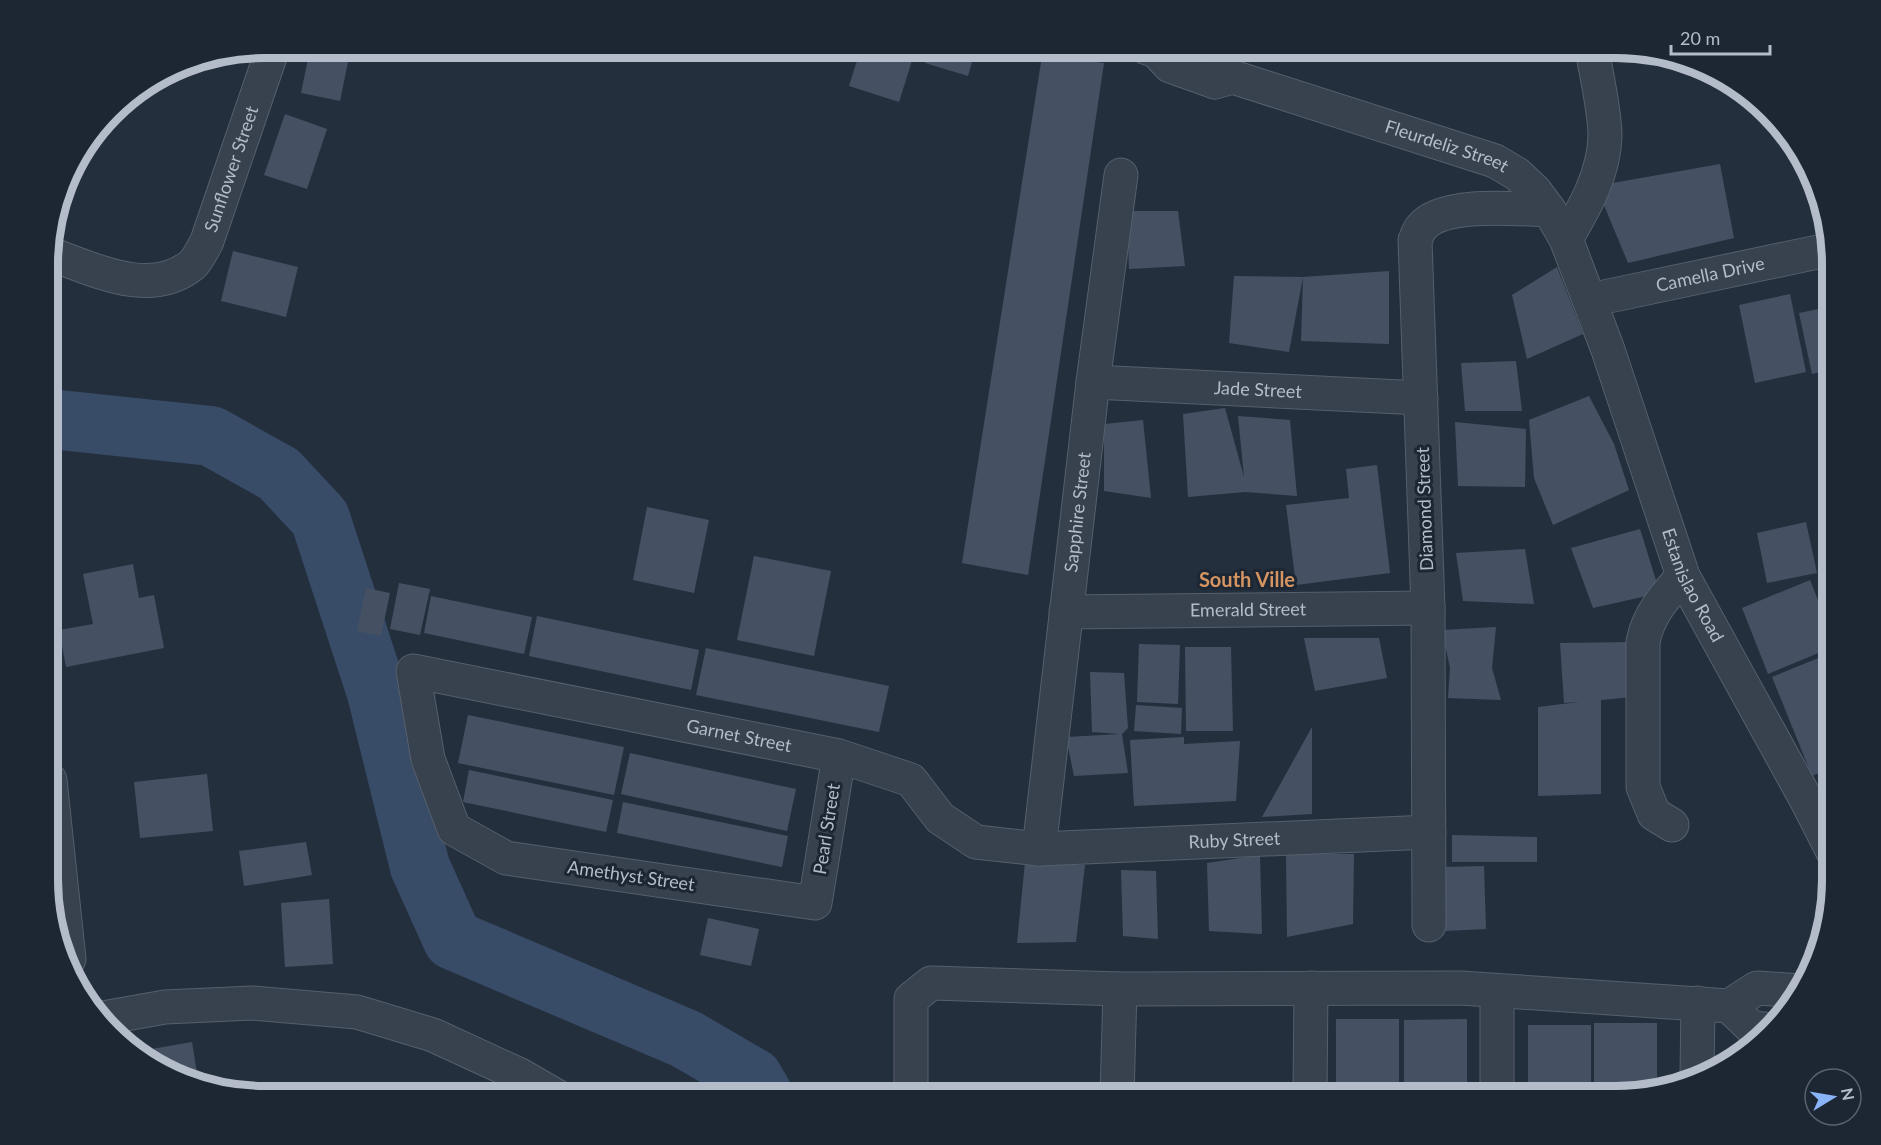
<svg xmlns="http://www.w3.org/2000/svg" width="1881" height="1145" font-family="Lato,sans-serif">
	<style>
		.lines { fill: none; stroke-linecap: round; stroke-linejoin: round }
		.river { stroke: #394c67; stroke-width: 60 }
		.building { fill: #455162 }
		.minor-casing { stroke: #565f6c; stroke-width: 35 }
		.minor { stroke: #38414e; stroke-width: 33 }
		.labels { text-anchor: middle; stroke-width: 6; stroke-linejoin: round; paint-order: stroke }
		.street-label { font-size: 18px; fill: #b4bcc9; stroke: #1d2633 }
		.neighbourhood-label { font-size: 20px; font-weight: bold; fill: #d59563; stroke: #1d2633 }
		.rim { fill: none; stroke: #b4bcc9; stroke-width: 8 }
	</style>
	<rect width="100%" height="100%" fill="#242f3e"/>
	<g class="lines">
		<!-- river -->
		<path class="river" d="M 50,419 L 211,436 L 279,474 L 320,518 L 377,693 L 420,867 L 453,940 L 686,1039 L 753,1078 L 764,1097"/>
	</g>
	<!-- building -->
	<path class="building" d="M 861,48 L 916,48 L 899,102 L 849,86 Z
		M 929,48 L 976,48 L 968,76 L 925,63 Z
		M 309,54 L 348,62 L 340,101 L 301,93 Z
		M 1042,56 L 1104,63 L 1028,575 L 962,563 Z
		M 285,114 L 327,129 L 307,189 L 264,175 Z
		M 76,161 L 82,163 L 64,216 L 57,214 L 70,168 Z
		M 1720,164 L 1734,238 L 1628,263 L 1596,186 Z
		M 1127,211 L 1178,211 L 1185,266 L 1129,269 Z
		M 233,251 L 298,267 L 286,317 L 221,301 Z
		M 1557,267 L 1583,334 L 1527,359 L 1512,295 Z
		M 1389,271 L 1389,344 L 1301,341 L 1303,277 Z
		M 1234,276 L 1303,277 L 1289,352 L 1229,343 Z
		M 1790,294 L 1806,372 L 1755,383 L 1739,305 Z
		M 1833,306 L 1833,369 L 1812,374 L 1799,313 Z
		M 1516,361 L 1522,411 L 1465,411 L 1461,363 Z
		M 1589,396 L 1614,444 L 1629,490 L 1553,525 L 1534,478 L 1529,420 Z
		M 1225,408 L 1244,477 L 1238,416 L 1290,420 L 1297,496 L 1245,492 L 1188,497 L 1183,414 Z
		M 1143,420 L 1151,498 L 1104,491 L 1104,424 Z
		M 1455,422 L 1526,429 L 1525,487 L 1458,486 Z
		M 1377,465 L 1390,573 L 1296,585 L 1286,505 L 1349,498 L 1346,469 Z
		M 647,507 L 709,520 L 694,593 L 633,580 Z
		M 1806,522 L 1817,573 L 1767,583 L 1757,533 Z
		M 1640,529 L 1660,593 L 1593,608 L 1571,548 Z
		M 1525,549 L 1534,604 L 1463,601 L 1456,553 Z
		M 754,556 L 831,571 L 814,656 L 737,640 Z
		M 133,564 L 139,598 L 154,595 L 164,648 L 66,667 L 59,630 L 93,624 L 83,574 Z
		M 1810,580 L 1833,637 L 1833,647 L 1768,674 L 1742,608 Z
		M 399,583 L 430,589 L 420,635 L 390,629 Z
		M 366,588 L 390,593 L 381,636 L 357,631 Z
		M 431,596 L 532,617 L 524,654 L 424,633 Z
		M 537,616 L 699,650 L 691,690 L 529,656 Z
		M 1496,627 L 1492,668 L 1501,700 L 1448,698 L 1450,668 L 1442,630 Z
		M 1304,638 L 1379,638 L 1387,678 L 1315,691 Z
		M 1632,642 L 1633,697 L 1601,700 L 1601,794 L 1538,796 L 1538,707 L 1579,702 L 1564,703 L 1560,643 Z
		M 1139,644 L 1180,645 L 1178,704 L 1137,702 Z
		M 1185,647 L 1231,647 L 1233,731 L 1186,731 Z
		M 706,648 L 889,686 L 879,732 L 696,695 Z
		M 1833,652 L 1833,767 L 1812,776 L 1772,677 Z
		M 1090,672 L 1124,673 L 1128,728 L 1122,734 L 1128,773 L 1074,776 L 1066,737 L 1120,734 L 1092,732 Z
		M 1136,705 L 1182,708 L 1181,734 L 1134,731 Z
		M 468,715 L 624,747 L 614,795 L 458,763 Z
		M 1312,727 L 1312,814 L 1262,817 Z
		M 1184,737 L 1184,744 L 1240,741 L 1236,801 L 1134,806 L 1130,740 Z
		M 630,753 L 796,789 L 787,831 L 621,794 Z
		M 469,770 L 613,800 L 606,832 L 463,802 Z
		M 207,774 L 213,831 L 140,838 L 134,782 Z
		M 623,802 L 788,836 L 782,867 L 617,833 Z
		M 1452,835 L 1537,837 L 1537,862 L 1452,862 Z
		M 306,842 L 312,875 L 244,886 L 239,851 Z
		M 1286,854 L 1354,854 L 1353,924 L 1287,937 Z
		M 1260,855 L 1262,934 L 1209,931 L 1207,863 Z
		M 1025,862 L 1085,865 L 1076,942 L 1017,943 Z
		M 1484,866 L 1486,929 L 1445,931 L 1443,867 Z
		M 1121,870 L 1156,871 L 1158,939 L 1123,936 Z
		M 329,899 L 333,964 L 285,967 L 281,903 Z
		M 708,918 L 759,929 L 751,966 L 700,955 Z
		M 1336,1019 L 1399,1019 L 1399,1097 L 1336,1097 Z
		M 1467,1019 L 1467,1097 L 1404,1097 L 1404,1020 Z
		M 1594,1023 L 1657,1023 L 1657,1088 L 1631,1097 L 1594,1097 Z
		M 1528,1025 L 1591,1025 L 1591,1097 L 1528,1097 Z
		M 192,1042 L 197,1073 L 184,1075 L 156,1068 L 140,1053 L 140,1051 Z"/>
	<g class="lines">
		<!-- minor casing -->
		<g class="minor-casing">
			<g id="minor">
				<path id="s1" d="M 1147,48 L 1156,51 L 1170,66 L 1215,82 L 1233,77 L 1495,161 L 1517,174 L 1535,191 L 1549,210 L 1566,239 L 1608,350 L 1683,576 L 1807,801 L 1833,852"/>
				<path d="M 1215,82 L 1225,48"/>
				<path d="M 1566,239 C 1585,207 1604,174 1605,136 C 1605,111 1596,74 1592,48"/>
				<path id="s2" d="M 50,254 C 94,269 150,299 192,265 C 198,259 203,249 207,241 L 273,48"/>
				<path id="s3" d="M 1590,300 L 1832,249"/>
				<path id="s4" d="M 1093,382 L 1421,398"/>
				<path id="s5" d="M 1066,612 L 1428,608"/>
				<path id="s6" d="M 839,756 L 815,903 L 506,858 L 454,829 L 428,759 L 413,671 L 839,756 L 911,780 L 940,818 L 976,842 L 1039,849 L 1429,832"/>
				<path d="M 50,780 L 69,959"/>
				<path d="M 1672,825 L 1654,814 L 1643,787 L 1643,642 C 1648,615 1665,596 1683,576"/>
				<path id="s7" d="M 1039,849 L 1093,382 L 1121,175"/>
				<path d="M 1429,925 L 1428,608 L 1415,240 C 1417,237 1418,231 1421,228 C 1441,201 1518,209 1549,210"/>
				<path d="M 1497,991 L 1497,1097"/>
				<path d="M 103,1018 L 165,1007 L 252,1003 L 357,1012 L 433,1035 L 520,1075 L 558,1097"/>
				<path d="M 1764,1029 L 1752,1028 L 1729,1006 L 1757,988 L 1802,991"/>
				<path d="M 1697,1076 L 1698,1003"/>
				<path d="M 911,1097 L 911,999 L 931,983 L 1120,989 L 1461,988 L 1729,1006"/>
				<path d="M 1117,1097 L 1120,989"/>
				<path d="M 1310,1097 L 1311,988"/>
			</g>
		</g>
		<!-- minor -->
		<use href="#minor" class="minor"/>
	</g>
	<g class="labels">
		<!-- street labels -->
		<g class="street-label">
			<text dy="6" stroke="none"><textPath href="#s1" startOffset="321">Fleurdeliz Street</textPath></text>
			<text dy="6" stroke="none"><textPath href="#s2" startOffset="254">Sunflower Street</textPath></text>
			<text dy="6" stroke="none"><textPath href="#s3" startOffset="123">Camella Drive</textPath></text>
			<text dy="6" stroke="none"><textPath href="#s4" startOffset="165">Jade Street</textPath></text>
			<text transform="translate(1425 509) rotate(-92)" y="6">Diamond Street</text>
			<text dy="6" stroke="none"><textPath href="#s7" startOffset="339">Sapphire Street</textPath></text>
			<text dy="6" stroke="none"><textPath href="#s1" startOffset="848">Estanislao Road</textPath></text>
			<text dy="6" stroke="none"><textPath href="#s5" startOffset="182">Emerald Street</textPath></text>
			<text dy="6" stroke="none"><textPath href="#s6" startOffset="1017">Garnet Street</textPath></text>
			<text transform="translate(827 829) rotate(-81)" y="6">Pearl Street</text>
			<text dy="6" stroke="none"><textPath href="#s6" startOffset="1545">Ruby Street</textPath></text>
			<text transform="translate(631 876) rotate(8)" y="6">Amethyst Street</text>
		</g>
		<!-- neighbourhood labels -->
		<g class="neighbourhood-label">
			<text x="1247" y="587">South Ville</text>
		</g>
	</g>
	<!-- crop -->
	<path d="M0 0H1881V1145H0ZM264 58H1616A206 206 0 0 1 1822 264V880A206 206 0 0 1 1616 1086H264A206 206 0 0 1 58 880V264A206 206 0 0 1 264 58Z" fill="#1d2633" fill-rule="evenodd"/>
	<path class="rim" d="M264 58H1616A206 206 0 0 1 1822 264V880A206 206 0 0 1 1616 1086H264A206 206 0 0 1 58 880V264A206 206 0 0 1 264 58Z"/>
	<!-- north arrow -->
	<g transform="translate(1833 1097) rotate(79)"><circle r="28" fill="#1d2633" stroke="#59626f" stroke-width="1.5"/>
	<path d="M0-4.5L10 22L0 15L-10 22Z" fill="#8ab4f8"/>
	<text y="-9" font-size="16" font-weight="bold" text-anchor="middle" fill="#b4bcc9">N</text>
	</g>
	<!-- scale -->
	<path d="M1671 45v9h99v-9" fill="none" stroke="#b4bcc9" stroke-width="3"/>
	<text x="1680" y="45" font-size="18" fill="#b4bcc9" stroke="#1d2633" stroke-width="4.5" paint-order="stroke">20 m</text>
</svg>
